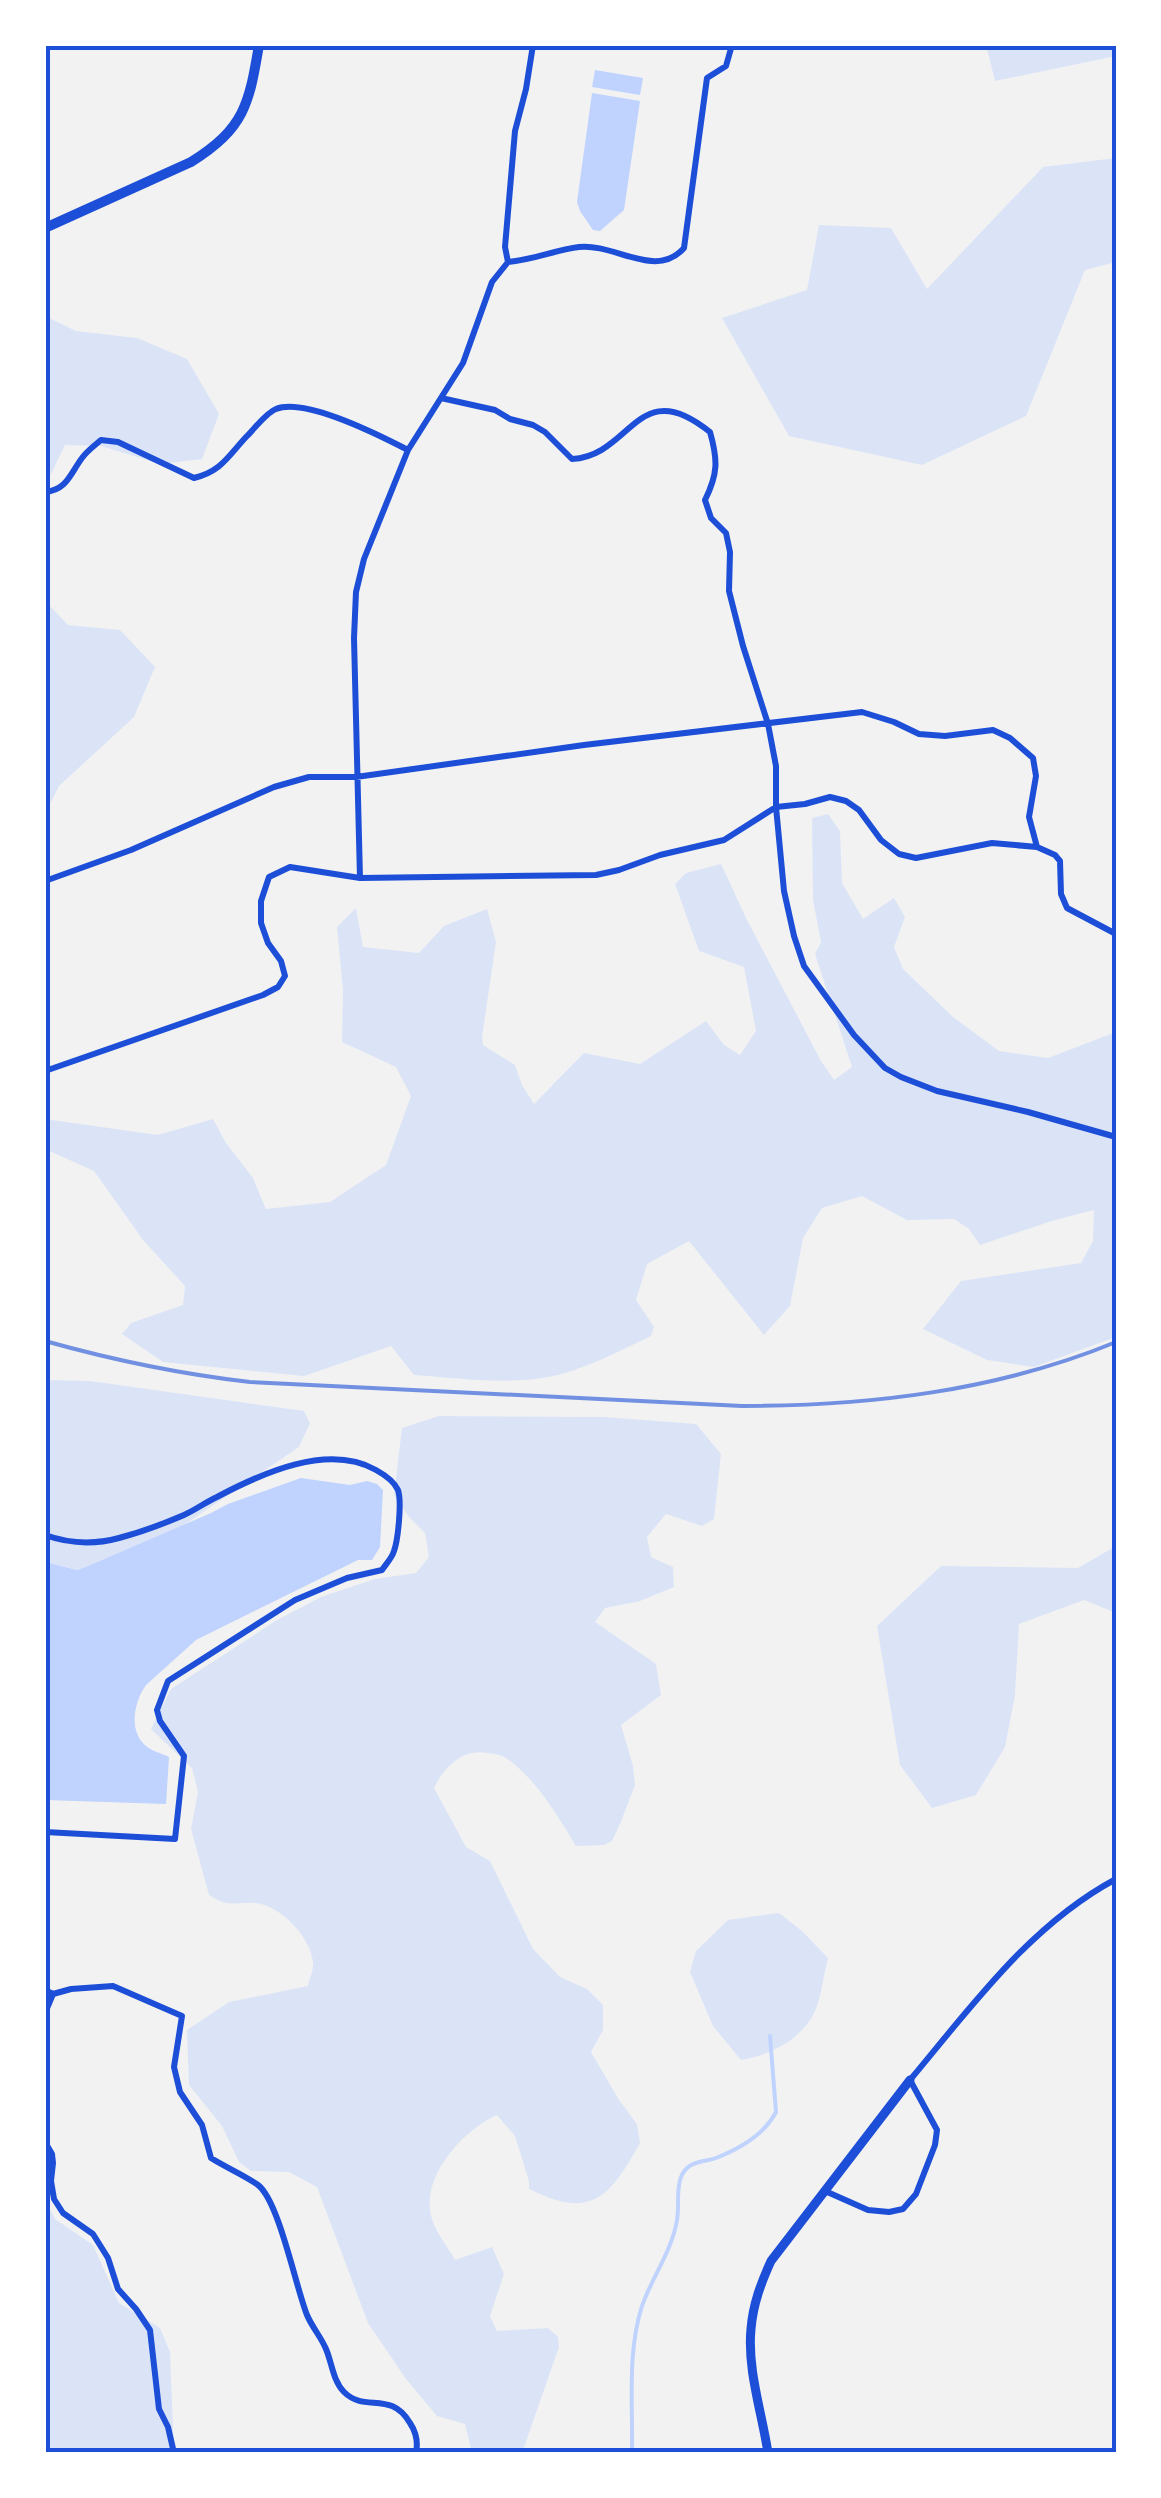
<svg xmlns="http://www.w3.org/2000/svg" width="1161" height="2498" font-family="'DejaVu Sans',sans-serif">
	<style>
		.green { fill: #dbe4f7 }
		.water { fill: #bfd3fe }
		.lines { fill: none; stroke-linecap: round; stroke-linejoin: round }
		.stream { stroke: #bfd3fe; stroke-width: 4 }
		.minor { stroke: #1d4ed8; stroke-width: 6 }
		.tertiary { stroke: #1d4ed8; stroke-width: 9 }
		.primary { stroke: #1d4ed8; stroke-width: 10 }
		.rail { stroke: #7290e2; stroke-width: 4 }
		.neatline { fill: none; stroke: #1d4ed8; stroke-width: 4 }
	</style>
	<rect width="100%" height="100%" fill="#f2f2f2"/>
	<!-- green -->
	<path class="green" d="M 986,45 L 1116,45 L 1116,56 L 995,81 Z
		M 1116,158 L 1116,262 L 1085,270 L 1026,416 L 922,465 L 789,436 L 722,318 L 807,290 L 819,225 L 891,228 L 927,289 L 1043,167 Z
		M 45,316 L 76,331 L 137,338 L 187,359 L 219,414 L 202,459 L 160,464 L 101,446 L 65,445 L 50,476 L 45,512 Z
		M 45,601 L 68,625 L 120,630 L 155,667 L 134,717 L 59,786 L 45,814 Z
		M 828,814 L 840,831 L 842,883 L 863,919 L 894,898 L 905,917 L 894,947 L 903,969 L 953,1017 L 999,1051 L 1048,1058 L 1116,1032 L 1116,1337 L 1034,1367 L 987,1360 L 923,1329 L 961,1281 L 1081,1263 L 1093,1241 L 1094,1210 L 1055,1220 L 980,1245 L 969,1229 L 954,1219 L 907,1220 L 862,1196 L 822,1208 L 803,1238 L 790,1306 L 764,1335 L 689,1241 L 647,1264 L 636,1300 L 654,1327 L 651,1336 C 622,1350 579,1372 548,1377 C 505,1385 457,1378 414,1375 L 391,1346 L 304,1376 L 163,1362 L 122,1334 L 131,1323 L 183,1305 L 185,1286 L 143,1240 L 94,1171 L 45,1149 L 45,1119 L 158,1135 L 213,1119 L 226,1143 L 253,1178 L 266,1209 L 330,1202 L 386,1165 L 411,1096 L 396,1067 L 342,1042 L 343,991 L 337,927 L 356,908 L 363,947 L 419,953 L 444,926 L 487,909 L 496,942 L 482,1037 L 483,1045 L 515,1065 L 522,1085 L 534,1104 L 584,1053 L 640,1064 L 706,1021 L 724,1045 L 740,1055 L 756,1031 L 744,967 L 699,951 L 675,884 L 686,873 L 721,864 L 747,920 L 821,1061 L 834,1080 L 852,1067 L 815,954 L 821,942 L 813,900 L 812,818 Z
		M 45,1380 L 90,1381 L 304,1411 L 310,1423 L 299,1447 L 150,1548 L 77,1570 L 45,1562 Z
		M 439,1416 L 604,1417 L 696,1424 L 721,1454 L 714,1519 L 702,1526 L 666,1514 L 647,1537 L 651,1557 L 673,1567 L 674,1587 L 640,1601 L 605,1608 L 595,1622 L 656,1664 L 661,1695 L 621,1725 L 633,1766 L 635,1785 L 620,1824 L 612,1841 L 604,1845 L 576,1846 C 557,1815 538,1782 509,1760 C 503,1755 495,1754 487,1753 C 463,1748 444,1767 434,1788 L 466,1847 L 490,1861 L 533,1949 L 560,1977 L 587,1989 L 603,2005 L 603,2030 L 591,2052 L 619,2100 L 637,2124 L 640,2143 C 609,2198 592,2220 529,2189 L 529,2181 L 515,2136 L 497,2115 C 463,2130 419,2178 432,2219 C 436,2233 448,2247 455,2260 L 492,2247 L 504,2274 L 490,2316 L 497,2331 L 548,2328 L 558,2337 L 559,2347 L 522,2453 L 472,2453 L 465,2424 L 437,2416 L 406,2379 L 368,2323 L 317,2187 L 289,2172 L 251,2171 L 239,2162 L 222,2126 L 189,2085 L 187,2030 L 229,2002 L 308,1986 C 309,1979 314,1969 313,1963 C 311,1937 280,1905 255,1903 C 232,1901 232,1909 209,1895 L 191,1829 L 198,1792 L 192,1768 L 151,1729 L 171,1689 L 277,1620 L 321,1597 L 375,1579 L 416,1573 L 429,1557 L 425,1533 L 409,1517 L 394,1495 L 402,1428 Z
		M 1116,1546 L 1116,1613 L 1084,1600 L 1019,1624 L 1015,1695 L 1005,1747 L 976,1795 L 932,1808 L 900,1765 L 877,1626 L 941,1566 L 1078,1568 Z
		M 779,1913 L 802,1931 L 828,1958 C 824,1973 822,1991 817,2006 C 806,2037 772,2055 741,2060 L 713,2026 L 690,1972 L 696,1951 L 728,1920 Z
		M 45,2200 L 55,2219 L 93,2245 L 119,2303 L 160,2328 L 170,2352 L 174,2453 L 45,2453 Z"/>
	<!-- water -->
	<path class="water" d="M 595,70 L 643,78 L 640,95 L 592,87 Z
		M 592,93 L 640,101 L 624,210 L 600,231 L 593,230 L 580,211 L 577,202 Z
		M 301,1478 L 350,1485 L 367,1481 L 377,1484 L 383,1490 L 380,1547 L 372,1560 L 358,1560 L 196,1640 L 146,1685 C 134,1702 128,1731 146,1746 C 152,1751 163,1754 169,1757 L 166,1804 L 45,1800 L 45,1562 L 77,1570 L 86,1567 L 211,1513 L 228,1504 Z"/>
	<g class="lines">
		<!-- stream -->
		<path class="stream" d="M 632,2453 C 633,2406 627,2352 642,2306 C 652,2277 672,2251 677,2220 C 680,2204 674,2180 687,2168 C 696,2160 706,2162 716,2158 C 739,2149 764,2135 776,2112 L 770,2036"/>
		<!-- minor -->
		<path class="minor" d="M 508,262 L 505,247 L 515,131 L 526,89 L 533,45
			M 441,398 L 495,410 L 510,419 L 533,425 L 545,432 L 572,459 C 632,456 637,373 710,432 C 718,460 718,474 705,500 L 711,518 L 726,533 L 730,552 L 729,591 L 743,646 L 768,724 L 776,766 L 776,807 L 784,891 L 794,936 L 804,966 L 854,1035 L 885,1068 L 901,1077 L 937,1091 L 1028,1112 L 1116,1137
			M 45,492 C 67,490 70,474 82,458 C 87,451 94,446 101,440 L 118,442 L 194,478 C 222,471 228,456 247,436 C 255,428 266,413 276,409 C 305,397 381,436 408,450
			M 360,878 L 354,638 L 356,592 L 364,559 L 408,450 L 463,363 L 492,282 L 508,262 C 533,260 555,250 579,247 C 615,243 656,280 684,248 L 707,78 L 726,66 L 732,45
			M 45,881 L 131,850 L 274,787 L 309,777 L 356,777 L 584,745 L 862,712 L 894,722 L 919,734 L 945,736 L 993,730 L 1010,738 L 1033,758 L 1036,776 L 1029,817 L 1037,847
			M 45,1071 L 263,995 L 278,987 L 285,976 L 281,961 L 268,943 L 261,923 L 261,901 L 269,877 L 290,867 L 360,878 L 596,875 L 619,870 L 660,855 L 724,840 L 776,807 L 805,804 L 830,797 L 846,801 L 859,810 L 881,840 L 899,854 L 916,858 L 992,843 L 1037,847 L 1055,855 L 1060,861 L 1061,894 L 1067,908 L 1116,934
			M 45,1535 C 70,1544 93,1545 119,1538 C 142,1532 163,1524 184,1515 C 195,1510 206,1502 217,1497 C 262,1473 328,1443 376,1470 C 385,1475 394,1481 398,1490 C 402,1502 398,1540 394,1551 C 392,1558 386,1564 382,1570 L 347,1578 L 295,1600 L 168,1681 L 157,1710 L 160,1721 L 184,1756 L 175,1839 L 45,1832
			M 45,1990 L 53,1994 L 71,1989 L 113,1986 L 182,2016 L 174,2067 L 180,2092 L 202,2125 L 211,2158 C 225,2167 246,2176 258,2185 C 279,2201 296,2288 307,2315 C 312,2327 321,2337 326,2349 C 332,2363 333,2381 344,2392 C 365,2413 391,2390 410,2423 C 416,2432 418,2443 416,2453
			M 45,2013 L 53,1994
			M 45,2142 L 52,2154 L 53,2163 L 51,2181 L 54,2199 L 63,2213 L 93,2234 L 108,2258 L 118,2289 L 136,2309 L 150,2330 L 159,2409 L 168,2427 L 174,2453
			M 825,2191 L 868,2210 L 889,2212 L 903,2209 L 916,2194 L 935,2145 L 937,2130 L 910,2080 C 972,2006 1030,1925 1116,1879
			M 1109,2453 L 1116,2449"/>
		<!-- tertiary -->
		<path class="tertiary" d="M 768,2453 C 762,2413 747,2369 751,2329 C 753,2304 761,2283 771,2261 L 910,2080"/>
		<!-- primary -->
		<path class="primary" d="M 45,228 L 191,162 C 245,128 249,104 259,45"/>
		<!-- rail -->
		<path class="rail" d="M 45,1341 C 113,1360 179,1374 250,1382 L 742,1406 C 869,1406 997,1391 1116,1342"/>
	</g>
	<!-- border -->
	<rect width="1161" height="2498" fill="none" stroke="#ffffff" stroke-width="95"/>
	<rect x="48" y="48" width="1066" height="2402" class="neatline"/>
</svg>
